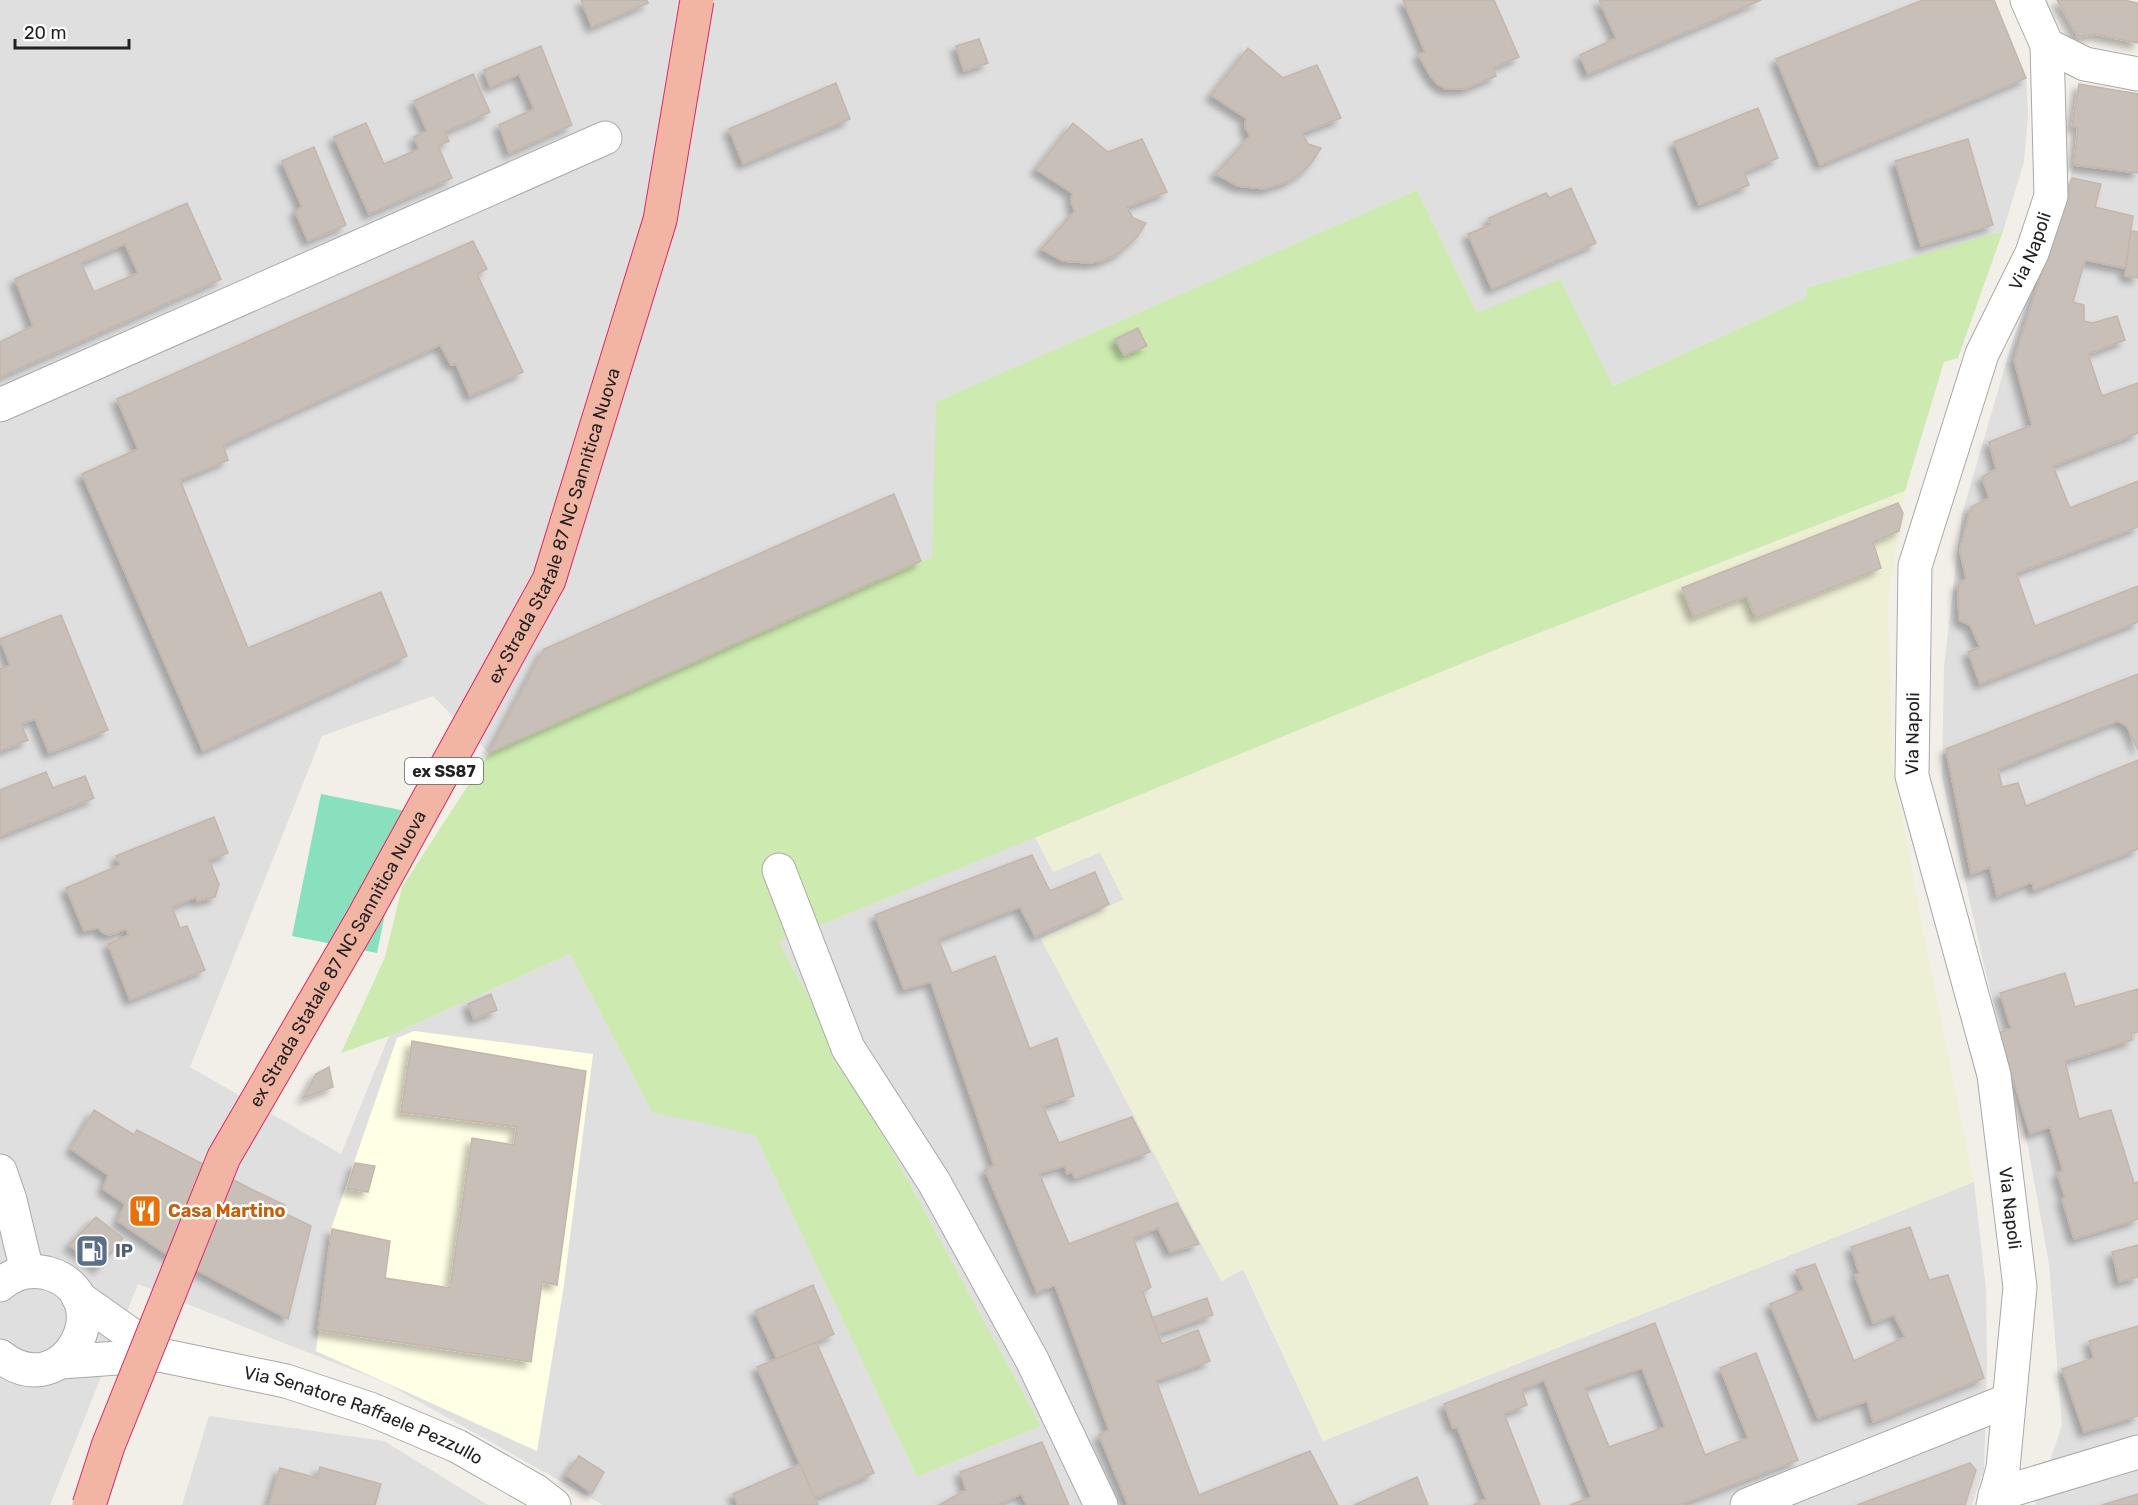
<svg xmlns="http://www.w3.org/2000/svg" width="2138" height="1505" font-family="Rubik,sans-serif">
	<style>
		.residential { fill: #e0dfdf }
		.education { fill: #ffffe5 }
		.farmland { fill: #eef0d5 }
		.grass { fill: #cdebb0 }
		.pitch { fill: #88e0be }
		.building { fill: #c7bfb8; stroke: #c4b6ab; stroke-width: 1.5; fill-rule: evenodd; filter: url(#shadow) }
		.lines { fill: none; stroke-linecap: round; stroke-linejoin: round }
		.minor-casing { stroke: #a9a9a9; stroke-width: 35 }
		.tertiary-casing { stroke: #a9a9a9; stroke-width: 35 }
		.minor { stroke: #fff; stroke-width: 33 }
		.tertiary { stroke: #fff; stroke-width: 33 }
		.trunk-bridge-casing { stroke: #dc2a67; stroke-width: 35; stroke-linecap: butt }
		.trunk-bridge { stroke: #f2b4a3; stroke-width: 33 }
		.labels { text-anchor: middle; stroke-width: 5; stroke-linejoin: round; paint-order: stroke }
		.shield { fill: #fff; stroke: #646464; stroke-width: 1.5 }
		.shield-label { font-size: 16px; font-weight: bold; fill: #222 }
		.street-label { font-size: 18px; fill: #222; stroke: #fff }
		.food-label { font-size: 18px; font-weight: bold; fill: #c56008; stroke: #fff; text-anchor: start }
		.service-label { font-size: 18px; font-weight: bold; fill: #4e5e75; stroke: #fff; text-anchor: start }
	</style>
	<defs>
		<filter id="shadow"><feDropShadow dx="-5.5" dy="5.5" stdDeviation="3" flood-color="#0004"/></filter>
	</defs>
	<rect width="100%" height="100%" fill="#f2efe9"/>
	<!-- residential -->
	<path class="residential" d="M 0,0 L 1994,0 L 2026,78 L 2028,116 L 2024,162 L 2003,231 L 1806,288 L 1807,297 L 1613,386 L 1560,279 L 1477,314 L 1417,190 L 937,402 L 933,558 L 921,561 L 489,753 L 433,696 L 322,736 L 190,1067 L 341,1154 L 389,1036 L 570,954 L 652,1111 L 755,1134 L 917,1477 L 1041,1426 L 779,942 L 1035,837 L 1053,872 L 1100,852 L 1124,900 L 1042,938 L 1222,1281 L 1243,1269 L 1323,1441 L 1974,1182 L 1986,1289 L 1987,1363 L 1984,1470 L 1972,1505 L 603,1505 L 384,1382 L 286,1344 L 138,1284 L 50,1505 L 0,1505 Z
		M 2079,84 L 2138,94 L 2138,1505 L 2035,1505 L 2062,1425 L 2049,1264 L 2028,1147 L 1984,965 L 1942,778 L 1944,666 L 1962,514 L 2011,346 L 2065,195 L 2074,165 L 2078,128 L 2072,126 Z
		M 209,1416 L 384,1441 L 488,1505 L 182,1505 Z"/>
	<!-- education -->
	<path class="education" d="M 414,1031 L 593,1054 L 564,1285 L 537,1451 L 316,1351 L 331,1229 L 397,1038 Z"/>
	<!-- farmland -->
	<path class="farmland" d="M 1905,491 L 1888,601 L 1892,761 L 1923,930 L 1974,1182 L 1323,1441 L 1244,1269 L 1221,1281 L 1041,939 L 1124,899 L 1100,852 L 1053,872 L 1035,837 L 1490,652 Z"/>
	<!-- grass -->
	<path class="grass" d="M 1417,190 L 1477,313 L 1560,279 L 1613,386 L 1807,297 L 1806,288 L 2003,231 L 1958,358 L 1944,362 L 1905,491 L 1490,652 L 779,942 L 1041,1426 L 917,1477 L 755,1135 L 652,1112 L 570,954 L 389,1036 L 341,1053 L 385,957 L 402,887 L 489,753 L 921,561 L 932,558 L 936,402 Z"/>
	<!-- pitch -->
	<path class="pitch" d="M 321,794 L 406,811 L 377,953 L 292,936 Z"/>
	<!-- building -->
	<path class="building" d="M 581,0 L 647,0 L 648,3 L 592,27 Z
		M 1403,0 L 1494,0 L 1519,57 L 1493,68 L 1496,76 L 1465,89 L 1446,89 L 1437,84 L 1429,74 L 1418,54 L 1425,52 Z
		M 1599,0 L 1761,0 L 1588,74 L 1580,55 L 1616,38 Z
		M 1923,0 L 1994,0 L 2026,78 L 1820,165 L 1776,59 Z
		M 2057,0 L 2124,0 L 2138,3 L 2138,43 L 2095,34 L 2078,37 Z
		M 979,39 L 988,63 L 964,71 L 956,46 Z
		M 541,46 L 572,125 L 509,153 L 499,125 L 534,109 L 519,74 L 490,87 L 484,70 Z
		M 1248,48 L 1283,78 L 1317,65 L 1341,118 L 1302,133 L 1308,144 L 1321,148 L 1312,162 L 1304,171 L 1289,181 L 1265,189 L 1238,186 L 1215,174 L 1250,136 L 1245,127 L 1246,118 L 1211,95 Z
		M 473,74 L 490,112 L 445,132 L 449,141 L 438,146 L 452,178 L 369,214 L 334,137 L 366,123 L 384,164 L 419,149 L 414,137 L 427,131 L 414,101 Z
		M 836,83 L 850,119 L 743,164 L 729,129 Z
		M 2079,84 L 2138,94 L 2138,173 L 2074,165 L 2078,128 L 2072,126 Z
		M 1758,108 L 1778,158 L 1744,172 L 1749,185 L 1699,205 L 1674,142 Z
		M 1073,123 L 1108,152 L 1142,139 L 1167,192 L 1127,207 L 1133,218 L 1146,223 L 1137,237 L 1119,253 L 1102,261 L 1090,263 L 1063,261 L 1041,249 L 1075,211 L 1071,202 L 1072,193 L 1036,169 Z
		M 1968,139 L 1993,225 L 1921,246 L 1895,161 Z
		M 314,147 L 346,225 L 308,241 L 295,211 L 302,207 L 282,161 Z
		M 2072,178 L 2101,184 L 2095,207 L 2133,216 L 2125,268 L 2085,260 L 2073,302 L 2084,305 L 2084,321 L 2093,323 L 2117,316 L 2125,340 L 2088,354 L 2102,396 L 2138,383 L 2138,433 L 2053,466 L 2070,508 L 2138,481 L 2138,527 L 2016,573 L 2035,626 L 2138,586 L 2138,622 L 1980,684 L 1968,652 L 1980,647 L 1970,625 L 1959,620 L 1958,585 L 1966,578 L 1960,552 L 1961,545 L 1971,507 L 1989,498 L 1982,477 L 1996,469 L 1989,442 L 2032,425 L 2014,360 Z
		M 1571,188 L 1596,243 L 1492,289 L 1468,234 L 1490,225 L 1489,218 L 1546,193 L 1550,198 Z
		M 187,203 L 221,279 L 0,377 L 0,342 L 33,326 L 15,279 ZM 125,244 L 138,273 L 94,292 L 81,263 Z
		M 2131,231 L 2138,232 L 2138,278 L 2125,276 Z
		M 473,241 L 487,269 L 477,274 L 523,372 L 470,396 L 456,364 L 451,365 L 440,345 L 223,445 L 228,460 L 180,480 L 248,648 L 381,592 L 407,656 L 203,751 L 82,474 L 138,449 L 117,399 Z
		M 1138,328 L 1147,346 L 1124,355 L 1115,339 Z
		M 894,494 L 921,561 L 489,753 L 544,649 Z
		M 1898,503 L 1903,513 L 1899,531 L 1873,542 L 1881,568 L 1756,618 L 1747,596 L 1694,617 L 1682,588 Z
		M 61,615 L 108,730 L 49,753 L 35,719 L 21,724 L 28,740 L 0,751 L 0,669 L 10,665 L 0,639 Z
		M 2138,674 L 2138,750 L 2127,726 L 2118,721 L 1998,769 L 2002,787 L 2018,783 L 2026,806 L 2138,760 L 2138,849 L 2034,890 L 2032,882 L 1997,896 L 1990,867 L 1971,874 L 1946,749 Z
		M 46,772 L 53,788 L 85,776 L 94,798 L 0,836 L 0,790 Z
		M 214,817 L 228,853 L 209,860 L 219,884 L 215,897 L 197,901 L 196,897 L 172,907 L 180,928 L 187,926 L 205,970 L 130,1000 L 108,944 L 129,935 L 126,929 L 110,935 L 103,933 L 98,928 L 84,931 L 66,888 L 120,865 L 116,856 Z
		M 1032,855 L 1050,891 L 1095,872 L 1109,904 L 1035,936 L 1020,907 L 938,939 L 952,973 L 995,956 L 1030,1049 L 1057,1038 L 1074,1096 L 1043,1106 L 1059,1143 L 1132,1117 L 1150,1152 L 1075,1178 L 1072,1172 L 1067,1174 L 1065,1166 L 1039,1173 L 1069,1244 L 1177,1203 L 1199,1244 L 1170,1252 L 1158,1228 L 1133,1238 L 1151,1287 L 1143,1292 L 1162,1344 L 1198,1330 L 1210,1361 L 1156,1381 L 1199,1495 L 1310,1451 L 1338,1505 L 1128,1505 L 1099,1435 L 1109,1430 L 1055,1285 L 1037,1292 L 985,1170 L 994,1165 L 931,982 L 904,989 L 875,915 Z
		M 2065,973 L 2075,1007 L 2138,989 L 2138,1032 L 2131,1033 L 2132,1040 L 2065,1061 L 2079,1119 L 2111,1110 L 2134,1183 L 2138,1182 L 2138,1219 L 2074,1239 L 2062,1199 L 2065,1197 L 2057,1173 L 2063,1171 L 2050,1127 L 2030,1134 L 1999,1033 L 2011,1028 L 2000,993 Z
		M 491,994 L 497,1010 L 474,1019 L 468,1004 Z
		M 412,1041 L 586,1071 L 557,1285 L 542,1282 L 531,1362 L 318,1330 L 332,1229 L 390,1241 L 385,1278 L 450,1288 L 472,1138 L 514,1145 L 517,1127 L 401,1112 Z
		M 329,1067 L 333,1087 L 303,1098 L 316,1074 Z
		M 94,1110 L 134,1135 L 137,1130 L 253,1190 L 285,1205 L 282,1212 L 311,1226 L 288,1319 L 163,1252 L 118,1221 L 125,1204 L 103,1189 L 108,1175 L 71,1149 Z
		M 355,1163 L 375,1166 L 368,1192 L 347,1189 Z
		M 96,1217 L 123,1238 L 99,1268 L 69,1245 Z
		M 1910,1227 L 1929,1280 L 1948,1275 L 1984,1378 L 1873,1422 L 1867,1401 L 1818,1418 L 1770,1304 L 1804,1290 L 1796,1270 L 1815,1264 L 1854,1361 L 1905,1337 L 1894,1315 L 1873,1323 L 1855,1275 L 1859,1273 L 1851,1247 Z
		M 2138,1245 L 2138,1277 L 2119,1282 L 2112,1252 Z
		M 813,1285 L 834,1334 L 777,1359 L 755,1311 Z
		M 1207,1298 L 1213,1315 L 1158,1334 L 1152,1318 Z
		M 1655,1323 L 1705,1455 L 1748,1438 L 1720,1368 L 1756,1353 L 1798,1460 L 1679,1505 L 1570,1505 L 1591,1497 L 1544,1380 L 1522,1390 L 1527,1405 L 1504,1414 L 1540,1505 L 1473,1505 L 1486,1499 L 1457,1427 L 1453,1428 L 1444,1404 ZM 1642,1368 L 1665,1427 L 1609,1447 L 1585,1388 Z
		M 2138,1326 L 2138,1416 L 2084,1432 L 2062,1369 L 2094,1358 L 2089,1341 Z
		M 816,1342 L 874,1473 L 815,1498 L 757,1367 Z
		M 1042,1442 L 1069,1505 L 1027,1505 L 1021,1494 L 997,1505 L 939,1505 L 966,1490 L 960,1472 Z
		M 579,1456 L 604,1472 L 592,1493 L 566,1475 Z
		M 1970,1463 L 1976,1470 L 1965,1505 L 1857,1505 Z
		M 800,1464 L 818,1505 L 738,1505 L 733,1494 Z
		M 320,1467 L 381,1484 L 375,1505 L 269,1505 L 280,1468 L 317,1478 Z
		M 1417,1477 L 1428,1505 L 1354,1505 Z
		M 2138,1494 L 2138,1505 L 2102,1505 Z"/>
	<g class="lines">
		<!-- minor casing -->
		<g class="minor-casing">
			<g id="minor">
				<path d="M 2047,45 L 2085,64 L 2138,74"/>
				<path d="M 0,405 L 605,138"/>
				<path d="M 779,870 L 848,1048 L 934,1182 L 1032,1360 L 1101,1505"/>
				<path d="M 1995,1495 L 2138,1452"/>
				<path d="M 1747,1505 L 2009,1400"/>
				<path id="s1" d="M 1993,1505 L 2003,1468 L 2020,1287 L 1994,1075 L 1912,776 L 1915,566 L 1982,354 L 2032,253 L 2051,196 L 2047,45 L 2027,0"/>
			</g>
		</g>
		<!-- tertiary casing -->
		<g class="tertiary-casing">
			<g id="tertiary">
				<path d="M 0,1171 L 10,1200 L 27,1271"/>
				<path d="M 0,1285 C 13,1273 30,1269 47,1273 C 123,1294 66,1409 0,1356"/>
				<path d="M 78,1297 L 160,1355"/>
				<path id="s2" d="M 61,1362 L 160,1355 L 286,1381 L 370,1409 L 457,1446 L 536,1491 L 554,1505"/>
			</g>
		</g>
		<!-- minor -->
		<use href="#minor" class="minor"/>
		<!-- tertiary -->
		<use href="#tertiary" class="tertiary"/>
		<!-- trunk-bridge casing -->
		<g class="trunk-bridge-casing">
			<g id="trunk-bridge">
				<path id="s3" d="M 89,1505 L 108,1446 L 224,1157 L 363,918 L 549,580 L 660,220 L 697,0"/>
			</g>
		</g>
		<!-- trunk-bridge -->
		<use href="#trunk-bridge" class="trunk-bridge"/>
	</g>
	<!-- icons -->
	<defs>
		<g id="restaurant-square" transform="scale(1.725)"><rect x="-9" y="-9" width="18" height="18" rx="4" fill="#e8710a" stroke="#fff"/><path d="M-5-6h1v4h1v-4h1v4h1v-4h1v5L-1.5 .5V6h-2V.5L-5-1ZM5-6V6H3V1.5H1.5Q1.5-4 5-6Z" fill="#fff"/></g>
		<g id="fuel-square" transform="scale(1.725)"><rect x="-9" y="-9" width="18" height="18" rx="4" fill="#5c6f8a" stroke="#fff"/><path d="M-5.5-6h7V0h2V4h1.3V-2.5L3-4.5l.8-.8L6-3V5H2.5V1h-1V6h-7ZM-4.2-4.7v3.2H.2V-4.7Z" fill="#fff"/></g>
	</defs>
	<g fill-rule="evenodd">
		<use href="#restaurant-square" x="145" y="1211"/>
		<use href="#fuel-square" x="92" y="1251"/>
	</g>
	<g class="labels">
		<!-- shield labels -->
		<rect class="shield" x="405" y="758" width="78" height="26" rx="4.5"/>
		<g class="shield-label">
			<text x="444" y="777">ex SS87</text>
		</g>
		<!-- street labels -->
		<g class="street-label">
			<text dy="6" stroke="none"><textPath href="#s1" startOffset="1290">Via Napoli</textPath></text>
			<text dy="6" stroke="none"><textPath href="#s3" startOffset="1088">ex Strada Statale 87 NC Sannitica Nuova</textPath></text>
			<text dy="6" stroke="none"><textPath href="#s1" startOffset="786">Via Napoli</textPath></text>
			<text dy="6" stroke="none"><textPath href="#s3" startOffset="602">ex Strada Statale 87 NC Sannitica Nuova</textPath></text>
			<text transform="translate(2010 1208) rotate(83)" y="6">Via Napoli</text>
			<text dy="6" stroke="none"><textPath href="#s2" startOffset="312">Via Senatore Raffaele Pezzullo</textPath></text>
		</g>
		<!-- food labels -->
		<g class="food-label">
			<text x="168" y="1217">Casa Martino</text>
		</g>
		<!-- service labels -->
		<g class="service-label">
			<text x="115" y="1257">IP</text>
		</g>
	</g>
	<!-- scale -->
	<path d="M15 39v9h114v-9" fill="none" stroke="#222222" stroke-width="3"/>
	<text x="24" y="39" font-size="18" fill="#222222" stroke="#ffffff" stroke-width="4.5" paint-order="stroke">20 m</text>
</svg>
